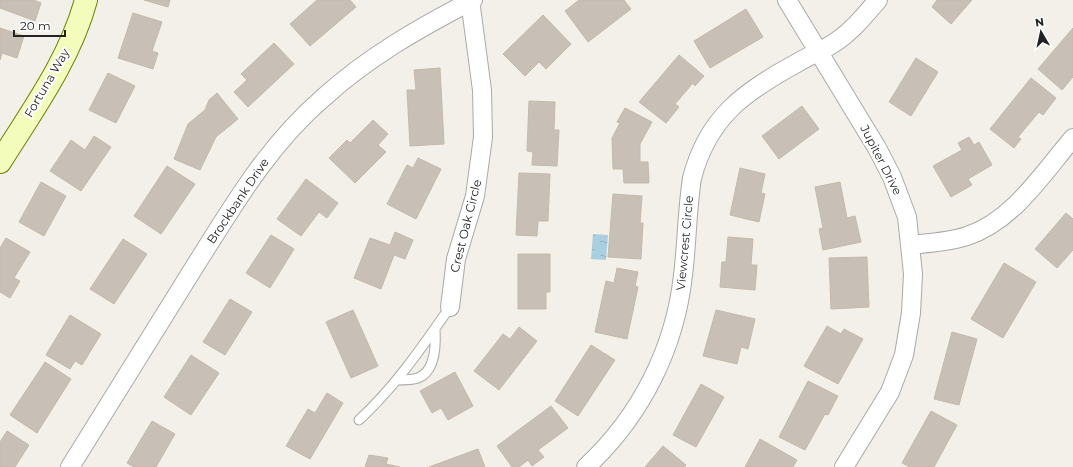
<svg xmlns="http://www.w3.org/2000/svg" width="1073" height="467" font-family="Montserrat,sans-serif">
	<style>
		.water { fill: url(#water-ripples) }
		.building { fill: #c8c0b7; stroke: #c5b8aa }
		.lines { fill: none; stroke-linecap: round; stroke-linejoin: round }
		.lane-casing { stroke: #a9a9a9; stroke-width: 11 }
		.street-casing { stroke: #a9a9a9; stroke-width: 20 }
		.secondary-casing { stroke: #6a8200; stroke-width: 24 }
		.lane { stroke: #fff; stroke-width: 9 }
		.street { stroke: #fff; stroke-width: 18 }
		.secondary { stroke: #f4fcbc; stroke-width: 22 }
		.labels { text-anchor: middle; stroke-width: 4; stroke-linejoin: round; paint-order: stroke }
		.street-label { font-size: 12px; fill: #222; stroke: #fff }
	</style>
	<defs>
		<pattern id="water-ripples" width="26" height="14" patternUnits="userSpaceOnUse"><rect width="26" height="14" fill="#a8d0e1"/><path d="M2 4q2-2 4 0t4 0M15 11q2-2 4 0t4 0" fill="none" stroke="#90b2c1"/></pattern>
	</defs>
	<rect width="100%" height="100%" fill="#f2f0e8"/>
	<!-- water -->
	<path class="water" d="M 593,234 L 608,235 L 606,260 L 591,259 Z"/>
	<!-- building -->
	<path class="building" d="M 0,0 L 34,0 L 41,3 L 35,21 L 0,8 Z
		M 144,0 L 170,0 L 168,7 Z
		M 317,0 L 350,0 L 356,7 L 310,46 L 290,24 Z
		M 579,0 L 624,0 L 631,9 L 588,42 L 565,11 Z
		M 937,0 L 972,0 L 951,24 L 932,7 Z
		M 746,9 L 763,37 L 710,68 L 694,41 Z
		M 133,13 L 162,22 L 152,51 L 158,53 L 153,69 L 118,58 Z
		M 543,15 L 571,44 L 546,69 L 539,62 L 525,76 L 503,54 Z
		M 0,28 L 24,36 L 17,58 L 2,53 L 0,60 Z
		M 1073,28 L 1073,77 L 1062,90 L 1038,69 Z
		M 274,43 L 294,64 L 248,107 L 234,92 L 247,80 L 241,74 Z
		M 679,55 L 704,76 L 695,86 L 693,83 L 675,104 L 679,107 L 666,123 L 639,102 Z
		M 916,58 L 938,72 L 911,116 L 889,102 Z
		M 440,68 L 444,144 L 410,146 L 407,90 L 416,90 L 414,70 Z
		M 108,73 L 135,86 L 116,123 L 89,110 Z
		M 1031,78 L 1056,98 L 1043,115 L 1039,112 L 1018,137 L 1021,139 L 1014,148 L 990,129 Z
		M 217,93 L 238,119 L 216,137 L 200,170 L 174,159 L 188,124 L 205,110 L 209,100 Z
		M 529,101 L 555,102 L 554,130 L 559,130 L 557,166 L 532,165 L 533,152 L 527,151 Z
		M 802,106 L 819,129 L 779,159 L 762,136 Z
		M 625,108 L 652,122 L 640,144 L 640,162 L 648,162 L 649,183 L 624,183 L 623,169 L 613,169 L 612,138 L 620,123 L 617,122 Z
		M 373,120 L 388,134 L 378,145 L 386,152 L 355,183 L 329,158 L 347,140 L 350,143 Z
		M 94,136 L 111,147 L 81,191 L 50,171 L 71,140 L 85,150 Z
		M 969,137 L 974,145 L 979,142 L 992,165 L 968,179 L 972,185 L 951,197 L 933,166 L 962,150 L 958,143 Z
		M 418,158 L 441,169 L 416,219 L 387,204 L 407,165 L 413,168 Z
		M 167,166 L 195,184 L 161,234 L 134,216 Z
		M 740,168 L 765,174 L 761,193 L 765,194 L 759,222 L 730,215 Z
		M 519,173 L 550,174 L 548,221 L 538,221 L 537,236 L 516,235 Z
		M 306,179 L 338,203 L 327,218 L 319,212 L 301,236 L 277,219 Z
		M 41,182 L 66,196 L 44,236 L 19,222 Z
		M 840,182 L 847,218 L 855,216 L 861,242 L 823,250 L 819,229 L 823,228 L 815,187 Z
		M 613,194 L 642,196 L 640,223 L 643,223 L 641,259 L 608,257 Z
		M 1066,213 L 1073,219 L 1073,250 L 1057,268 L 1035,249 Z
		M 395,232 L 413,240 L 405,259 L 394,255 L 381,289 L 354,278 L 370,238 L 390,245 Z
		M 271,235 L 294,249 L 270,288 L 246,273 Z
		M 728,237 L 753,239 L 751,265 L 757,265 L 755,290 L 720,287 L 722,262 L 726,262 Z
		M 6,238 L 30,252 L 14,278 L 20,281 L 10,298 L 0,292 L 0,248 Z
		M 123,239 L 147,254 L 114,304 L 90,289 Z
		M 518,254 L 550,254 L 550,292 L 546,292 L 546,309 L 518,309 Z
		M 867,257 L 869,307 L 831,309 L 829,258 Z
		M 1004,263 L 1036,282 L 1003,338 L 971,319 Z
		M 617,268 L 638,272 L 635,286 L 638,287 L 627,339 L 595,332 L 606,281 L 614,283 Z
		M 230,299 L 252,312 L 225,355 L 203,342 Z
		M 353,310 L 378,366 L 351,378 L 326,322 Z
		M 716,310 L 755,319 L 748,349 L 741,347 L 737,364 L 703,356 Z
		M 70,315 L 101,334 L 82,365 L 75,361 L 70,369 L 46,355 Z
		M 827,326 L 841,334 L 844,329 L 863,339 L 838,384 L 804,366 Z
		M 519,327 L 537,341 L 499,390 L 474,371 L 503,334 L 510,339 Z
		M 952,332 L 977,339 L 959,405 L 934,399 Z
		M 591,345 L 615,360 L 578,416 L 555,401 Z
		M 191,355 L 219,373 L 191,415 L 164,397 Z
		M 45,362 L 71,379 L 37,433 L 10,415 Z
		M 455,372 L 473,406 L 448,420 L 441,408 L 432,413 L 420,391 Z
		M 808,381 L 838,396 L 828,415 L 825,414 L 805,450 L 779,437 Z
		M 701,384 L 724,397 L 696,447 L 673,435 Z
		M 327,393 L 343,403 L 310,459 L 286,446 L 308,409 L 315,413 Z
		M 551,406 L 568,428 L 538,450 L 544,457 L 532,466 L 528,460 L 519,467 L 512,467 L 497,446 Z
		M 931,411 L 957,425 L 934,467 L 910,467 L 902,463 Z
		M 152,421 L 175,434 L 156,467 L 134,467 L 127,463 Z
		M 7,431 L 29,445 L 15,467 L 0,467 L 0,442 Z
		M 760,439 L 797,460 L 793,467 L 745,467 Z
		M 663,446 L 686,465 L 684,467 L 645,467 Z
		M 478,449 L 485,467 L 429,467 Z
		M 369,455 L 388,458 L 386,464 L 400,467 L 365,467 Z"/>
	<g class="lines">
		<!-- lane casing -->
		<g class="lane-casing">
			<path id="lane" d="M 397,380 C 403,380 412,380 418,378 C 436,371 436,345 435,329
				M 359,420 C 395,387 422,347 450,307"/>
		</g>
		<!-- street casing -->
		<g class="street-casing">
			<path id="street" d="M 787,0 L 877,148 L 892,177 L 907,217 L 910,245 L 913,274 L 911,313 L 904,355 L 890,392 L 844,467
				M 910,245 C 929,243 949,242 967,236 C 1013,221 1043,173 1073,138
				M 450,307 L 456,259 L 475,196 L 483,137 L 482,90 L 470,0
				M 70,467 C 110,403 150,338 190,274 C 230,211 266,147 323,98 C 368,57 419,28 473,0
				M 586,467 C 640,417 675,349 683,275 C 687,243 687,211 692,178 C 708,117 744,92 797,63 C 810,55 825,50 837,41 C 853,30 865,15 878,0"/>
		</g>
		<!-- secondary casing -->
		<g class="secondary-casing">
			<path id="secondary" d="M 0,162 C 32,111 70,59 86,0"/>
		</g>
		<!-- lane -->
		<use href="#lane" class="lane"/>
		<!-- street -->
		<use href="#street" class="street"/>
		<!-- secondary -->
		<use href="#secondary" class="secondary"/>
	</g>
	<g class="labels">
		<!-- street labels -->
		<g class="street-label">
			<text transform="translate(47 83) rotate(-60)" y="4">Fortuna Way</text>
			<text transform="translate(881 160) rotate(63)" y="4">Jupiter Drive</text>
			<text transform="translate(238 201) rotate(-56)" y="4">Brockbank Drive</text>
			<text transform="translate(466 226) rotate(-76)" y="4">Crest Oak Circle</text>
			<text transform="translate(685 243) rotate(-85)" y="4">Viewcrest Circle</text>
		</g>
	</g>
	<!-- north arrow -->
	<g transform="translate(1041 32) rotate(351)" stroke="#ffffff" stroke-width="3" paint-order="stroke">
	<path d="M0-3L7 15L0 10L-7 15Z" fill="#222222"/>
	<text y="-6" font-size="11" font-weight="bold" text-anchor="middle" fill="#222222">N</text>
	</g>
	<!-- scale -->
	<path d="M14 30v6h51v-6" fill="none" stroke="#222222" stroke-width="2"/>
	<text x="20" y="30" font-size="12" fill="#222222" stroke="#ffffff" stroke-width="3" paint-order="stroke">20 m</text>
</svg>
